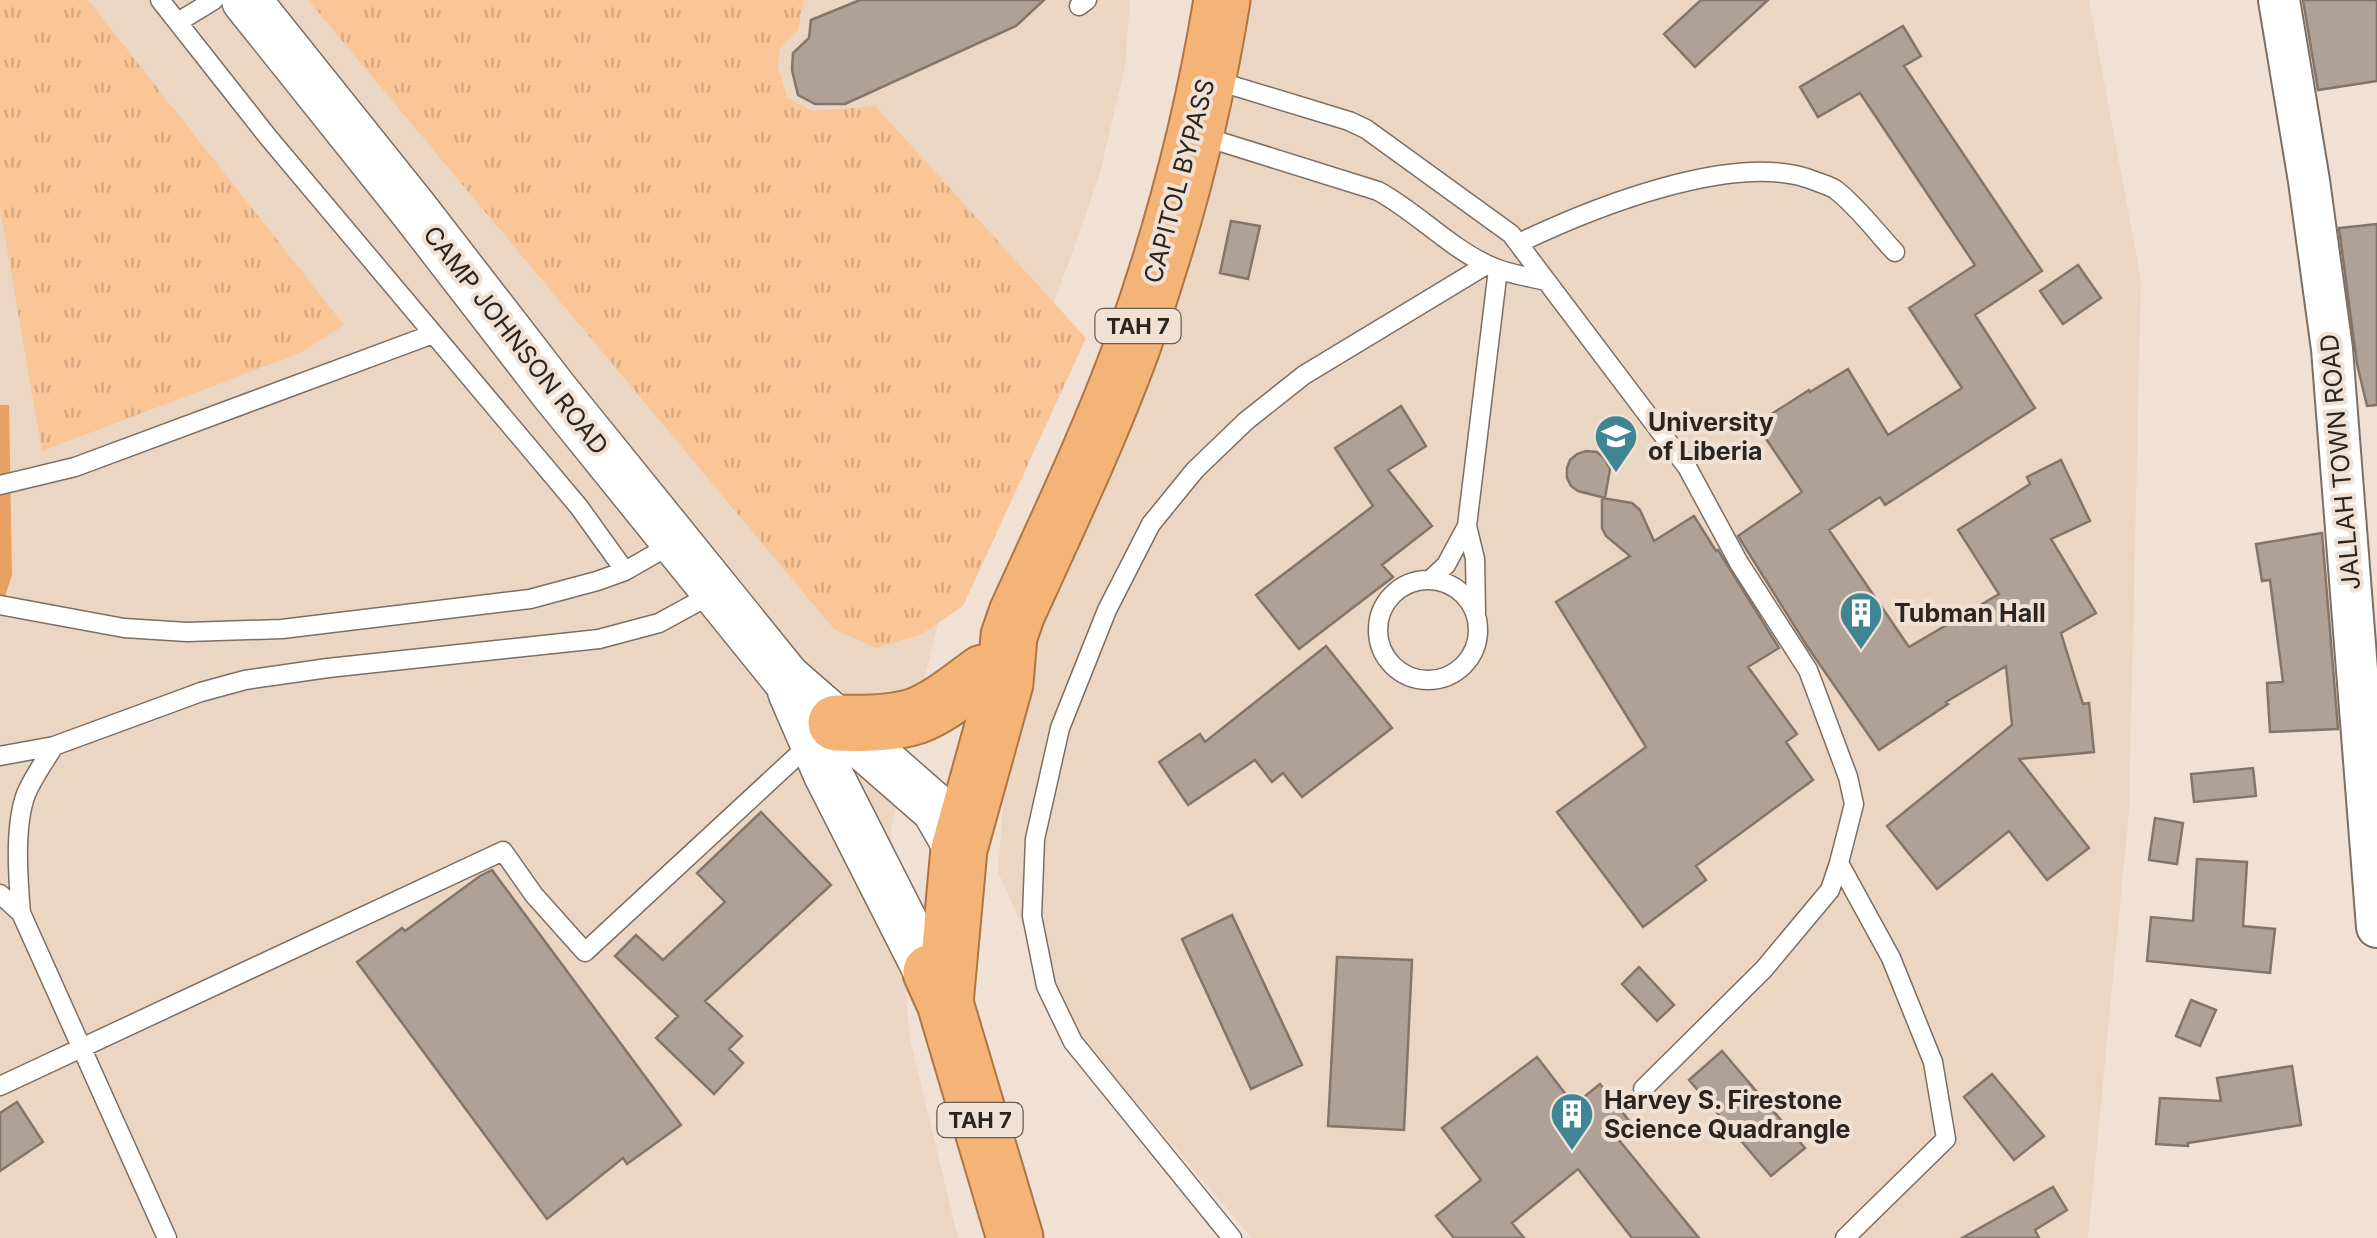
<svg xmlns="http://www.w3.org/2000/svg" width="2377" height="1238" font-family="Inter,sans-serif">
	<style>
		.built { fill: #ebd6c4 }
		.grass { fill: url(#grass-tufts) }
		.water { fill: #e6a163 }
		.building { fill: #afa195; stroke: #83756a; stroke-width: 2.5 }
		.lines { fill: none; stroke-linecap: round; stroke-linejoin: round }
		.service-casing { stroke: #7c6e63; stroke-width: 21 }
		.tertiary-casing { stroke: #7c6e63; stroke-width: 44 }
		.secondary-casing { stroke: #7c6e63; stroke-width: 51 }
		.trunk-casing { stroke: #ac7643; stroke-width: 59 }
		.service { stroke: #fff; stroke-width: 18 }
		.tertiary { stroke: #fff; stroke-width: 40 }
		.secondary { stroke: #fff; stroke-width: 48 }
		.trunk { stroke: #f4b478; stroke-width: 55 }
		.labels { text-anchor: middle; stroke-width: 8; stroke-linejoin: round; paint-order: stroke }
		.shield { fill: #f0e1d4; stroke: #665d57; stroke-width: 2.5 }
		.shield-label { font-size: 22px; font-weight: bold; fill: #2b2521 }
		.street-label { font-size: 25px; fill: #2b2521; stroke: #f0e1d4 }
		.poi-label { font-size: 25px; font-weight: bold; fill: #2b2521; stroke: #f0e1d4; text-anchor: start }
	</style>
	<defs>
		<pattern id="grass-tufts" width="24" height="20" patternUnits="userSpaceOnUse" patternTransform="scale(2.5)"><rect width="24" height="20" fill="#fac597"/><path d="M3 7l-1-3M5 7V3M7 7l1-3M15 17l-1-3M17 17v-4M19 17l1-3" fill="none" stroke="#d6a982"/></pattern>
	</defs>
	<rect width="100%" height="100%" fill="#f0e1d4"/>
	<!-- built -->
	<path class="built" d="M 0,0 L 1130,0 L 1125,67 L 1100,173 L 1071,257 L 956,550 L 923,685 L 891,830 L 910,1039 L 958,1238 L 0,1238 Z
		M 1246,0 L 2089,0 L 2141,280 L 2129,812 L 2088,1238 L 1252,1238 L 1065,1019 L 998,872 L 1013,667 L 1197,239 Z"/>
	<!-- grass -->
	<path class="grass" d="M 0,0 L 88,0 L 344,325 L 300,353 L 42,451 L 0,208 Z
		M 308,0 L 804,0 L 798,30 L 780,48 L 778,68 L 787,97 L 811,111 L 875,106 L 1086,338 L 963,606 L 922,634 L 876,648 L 834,629 Z"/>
	<!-- water -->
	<path class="water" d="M 0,405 L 9,405 L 12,575 L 0,611 Z"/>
	<!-- building -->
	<path class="building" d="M 860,0 L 1044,0 L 1016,26 L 845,104 L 815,104 L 798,95 L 792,70 L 793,53 L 809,38 L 811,20 Z
		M 1701,0 L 1768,0 L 1695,67 L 1664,34 Z
		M 2303,0 L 2377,0 L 2377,81 L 2318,90 Z
		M 1903,26 L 1921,56 L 1904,66 L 2042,271 L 1975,315 L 2035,408 L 1885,505 L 1880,497 L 1829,530 L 1909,647 L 1999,594 L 1958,530 L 2030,484 L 2027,477 L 2061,460 L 2090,521 L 2051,539 L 2096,613 L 2061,633 L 2083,704 L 2089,703 L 2094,752 L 2019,759 L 2089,848 L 2047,880 L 2009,831 L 1937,889 L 1887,826 L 2012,725 L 2006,666 L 1946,702 L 1948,704 L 1879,750 L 1807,646 L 1738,536 L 1802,492 L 1756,424 L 1809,390 L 1810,392 L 1848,369 L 1888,435 L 1962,388 L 1909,308 L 1975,265 L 1860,93 L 1818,117 L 1800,87 Z
		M 1231,221 L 1260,226 L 1248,279 L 1220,273 Z
		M 2377,224 L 2377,405 L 2367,406 L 2357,364 L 2339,228 Z
		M 2078,265 L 2101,298 L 2063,324 L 2040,291 Z
		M 1401,406 L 1426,446 L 1388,470 L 1432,526 L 1382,565 L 1393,577 L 1299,649 L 1256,595 L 1373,506 L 1335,448 Z
		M 1586,451 L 1597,452 L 1605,459 L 1610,469 L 1605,498 L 1578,491 L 1571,486 L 1567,478 L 1567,468 L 1570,460 L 1577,454 Z
		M 1602,498 L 1632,503 L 1640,510 L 1654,541 L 1694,516 L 1716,551 L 1718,550 L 1779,648 L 1748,667 L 1797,734 L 1786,742 L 1813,780 L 1696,866 L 1706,880 L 1643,927 L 1557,812 L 1646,747 L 1556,602 L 1630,556 L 1606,536 L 1602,528 Z
		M 2322,533 L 2338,729 L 2270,732 L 2267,683 L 2283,682 L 2270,580 L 2262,581 L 2256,544 Z
		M 1326,646 L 1392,728 L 1302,797 L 1283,773 L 1272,782 L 1255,760 L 1188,805 L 1159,762 L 1200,734 L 1205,742 Z
		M 2253,768 L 2256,796 L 2194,802 L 2191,774 Z
		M 761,812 L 831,885 L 705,1001 L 742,1036 L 729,1049 L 743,1063 L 714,1094 L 656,1038 L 678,1016 L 615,956 L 636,935 L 663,960 L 725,902 L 697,873 Z
		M 2155,818 L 2183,823 L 2177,864 L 2149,860 Z
		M 2197,859 L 2247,862 L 2243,926 L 2275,929 L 2270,973 L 2147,961 L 2151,917 L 2193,921 Z
		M 492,870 L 681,1125 L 627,1164 L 623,1158 L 547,1219 L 357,962 L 402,928 L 405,931 L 480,876 Z
		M 1232,915 L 1302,1065 L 1251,1089 L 1182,939 Z
		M 1337,957 L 1412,960 L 1404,1130 L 1328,1126 Z
		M 1639,967 L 1674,1005 L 1657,1021 L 1622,984 Z
		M 2191,1000 L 2216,1010 L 2200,1046 L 2176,1036 Z
		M 1722,1051 L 1805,1148 L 1771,1176 L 1689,1080 Z
		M 1537,1057 L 1574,1105 L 1600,1084 L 1630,1122 L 1614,1134 L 1699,1238 L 1632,1238 L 1578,1169 L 1512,1223 L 1524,1238 L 1454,1238 L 1436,1216 L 1481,1180 L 1442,1128 Z
		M 2292,1066 L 2301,1125 L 2188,1143 L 2188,1146 L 2156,1144 L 2160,1098 L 2221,1101 L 2217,1078 Z
		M 1992,1074 L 2044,1136 L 2014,1160 L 1964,1097 Z
		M 17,1102 L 43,1142 L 0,1171 L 0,1113 Z
		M 2053,1187 L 2067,1210 L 2035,1230 L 2039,1238 L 1962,1238 Z"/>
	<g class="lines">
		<!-- service casing -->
		<g class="service-casing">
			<path id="service" d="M 160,0 L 268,137 L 579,507 L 625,571
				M 1079,6 L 1087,0
				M 178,22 L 214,0
				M 1214,80 L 1349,121 L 1366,129 L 1511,234 L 1687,467 L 1739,563 L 1808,670 L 1848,777 L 1854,804 L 1839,863 L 1891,958 L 1933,1062 L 1946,1139 L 1845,1238
				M 1202,136 L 1378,191 C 1415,211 1447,245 1484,263 C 1503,273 1525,276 1546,281
				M 1519,243 C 1592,208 1738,149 1815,181 C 1822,184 1831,186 1836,190 C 1857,206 1877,233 1895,252
				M 0,485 L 75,467 L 433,334
				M 1467,526 L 1475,559 L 1476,612
				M 1431,579 L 1446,565 L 1467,526 L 1498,269
				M1378 630a50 50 0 1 1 100 0a50 50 0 1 1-100 0Z
				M 0,605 L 124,628 L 187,632 L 282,629 L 530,599 L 597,581 L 625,571 L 674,543
				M 54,746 C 45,761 33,777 26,794 C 14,826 18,879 21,913 L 167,1238
				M 0,756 L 54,746 L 201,692 L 245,680 L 328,668 L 599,639 L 659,623 L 714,593
				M 0,894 L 21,913
				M 0,1086 L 503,851 L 534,895 L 585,952 L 812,742
				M 1643,1089 L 1764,969 L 1830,890 L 1839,863
				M 1232,1238 L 1073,1042 L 1046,986 L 1032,916 L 1035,839 L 1060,728 L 1107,610 L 1151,524 L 1195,470 L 1246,421 L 1304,375 L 1486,265"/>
		</g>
		<!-- tertiary casing -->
		<g class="tertiary-casing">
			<path id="tertiary" d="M 2279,0 L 2309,181 L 2332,349 L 2377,927"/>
		</g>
		<!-- secondary casing -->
		<g class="secondary-casing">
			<path id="secondary" d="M 246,0 L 414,210 L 554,391 L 786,678 L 936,809 L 959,849
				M 792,691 L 828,774 L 931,977"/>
		</g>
		<!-- trunk casing -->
		<g class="trunk-casing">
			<path id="trunk" d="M 836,723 C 862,724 891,724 916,716 C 940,707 962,688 983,673
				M 931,972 L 945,1003 L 1015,1238
				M 945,1003 L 959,849 L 1005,683 L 1009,636 L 1017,613 C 1057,525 1099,437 1132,347 C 1172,235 1203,117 1222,0"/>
		</g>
		<!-- service -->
		<use href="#service" class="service"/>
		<!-- tertiary -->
		<use href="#tertiary" class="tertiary"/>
		<!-- secondary -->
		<use href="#secondary" class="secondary"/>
		<!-- trunk -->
		<use href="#trunk" class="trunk"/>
	</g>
	<!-- icons -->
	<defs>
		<g id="university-pin" transform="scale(2.25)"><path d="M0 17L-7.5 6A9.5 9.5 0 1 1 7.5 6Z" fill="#408593" stroke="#f0e1d4"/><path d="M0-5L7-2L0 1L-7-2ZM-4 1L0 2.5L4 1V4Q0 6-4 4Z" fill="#fff"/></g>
		<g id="building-pin" transform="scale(2.25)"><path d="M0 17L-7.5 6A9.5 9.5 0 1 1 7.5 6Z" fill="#408593" stroke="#f0e1d4"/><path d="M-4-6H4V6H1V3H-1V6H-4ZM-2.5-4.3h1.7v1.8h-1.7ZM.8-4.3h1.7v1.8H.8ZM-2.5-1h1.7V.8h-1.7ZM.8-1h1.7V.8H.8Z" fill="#fff"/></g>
	</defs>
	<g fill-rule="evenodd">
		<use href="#university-pin" x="1616" y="436"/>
		<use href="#building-pin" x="1861" y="613"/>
		<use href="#building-pin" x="1572" y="1114"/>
	</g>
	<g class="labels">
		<!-- shield labels -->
		<g class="shield">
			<rect x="1095.5" y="309" width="85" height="34" rx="8"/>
			<rect x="937.5" y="1103" width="85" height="34" rx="8"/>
		</g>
		<g class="shield-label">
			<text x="1138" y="334">TAH 7</text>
			<text x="980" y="1128">TAH 7</text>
		</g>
		<!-- street labels -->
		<g class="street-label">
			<text transform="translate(1179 181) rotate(-75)" y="9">CAPITOL BYPASS</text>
			<text transform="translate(516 340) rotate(52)" y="9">CAMP JOHNSON ROAD</text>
			<text transform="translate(2340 462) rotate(-95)" y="9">JALLAH TOWN ROAD</text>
		</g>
		<!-- poi labels -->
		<g class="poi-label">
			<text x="1648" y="431">University<tspan x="1648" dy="29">of Liberia</tspan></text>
			<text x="1894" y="622">Tubman Hall</text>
			<text x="1604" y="1109">Harvey S. Firestone<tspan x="1604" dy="29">Science Quadrangle</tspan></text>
		</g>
	</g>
</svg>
